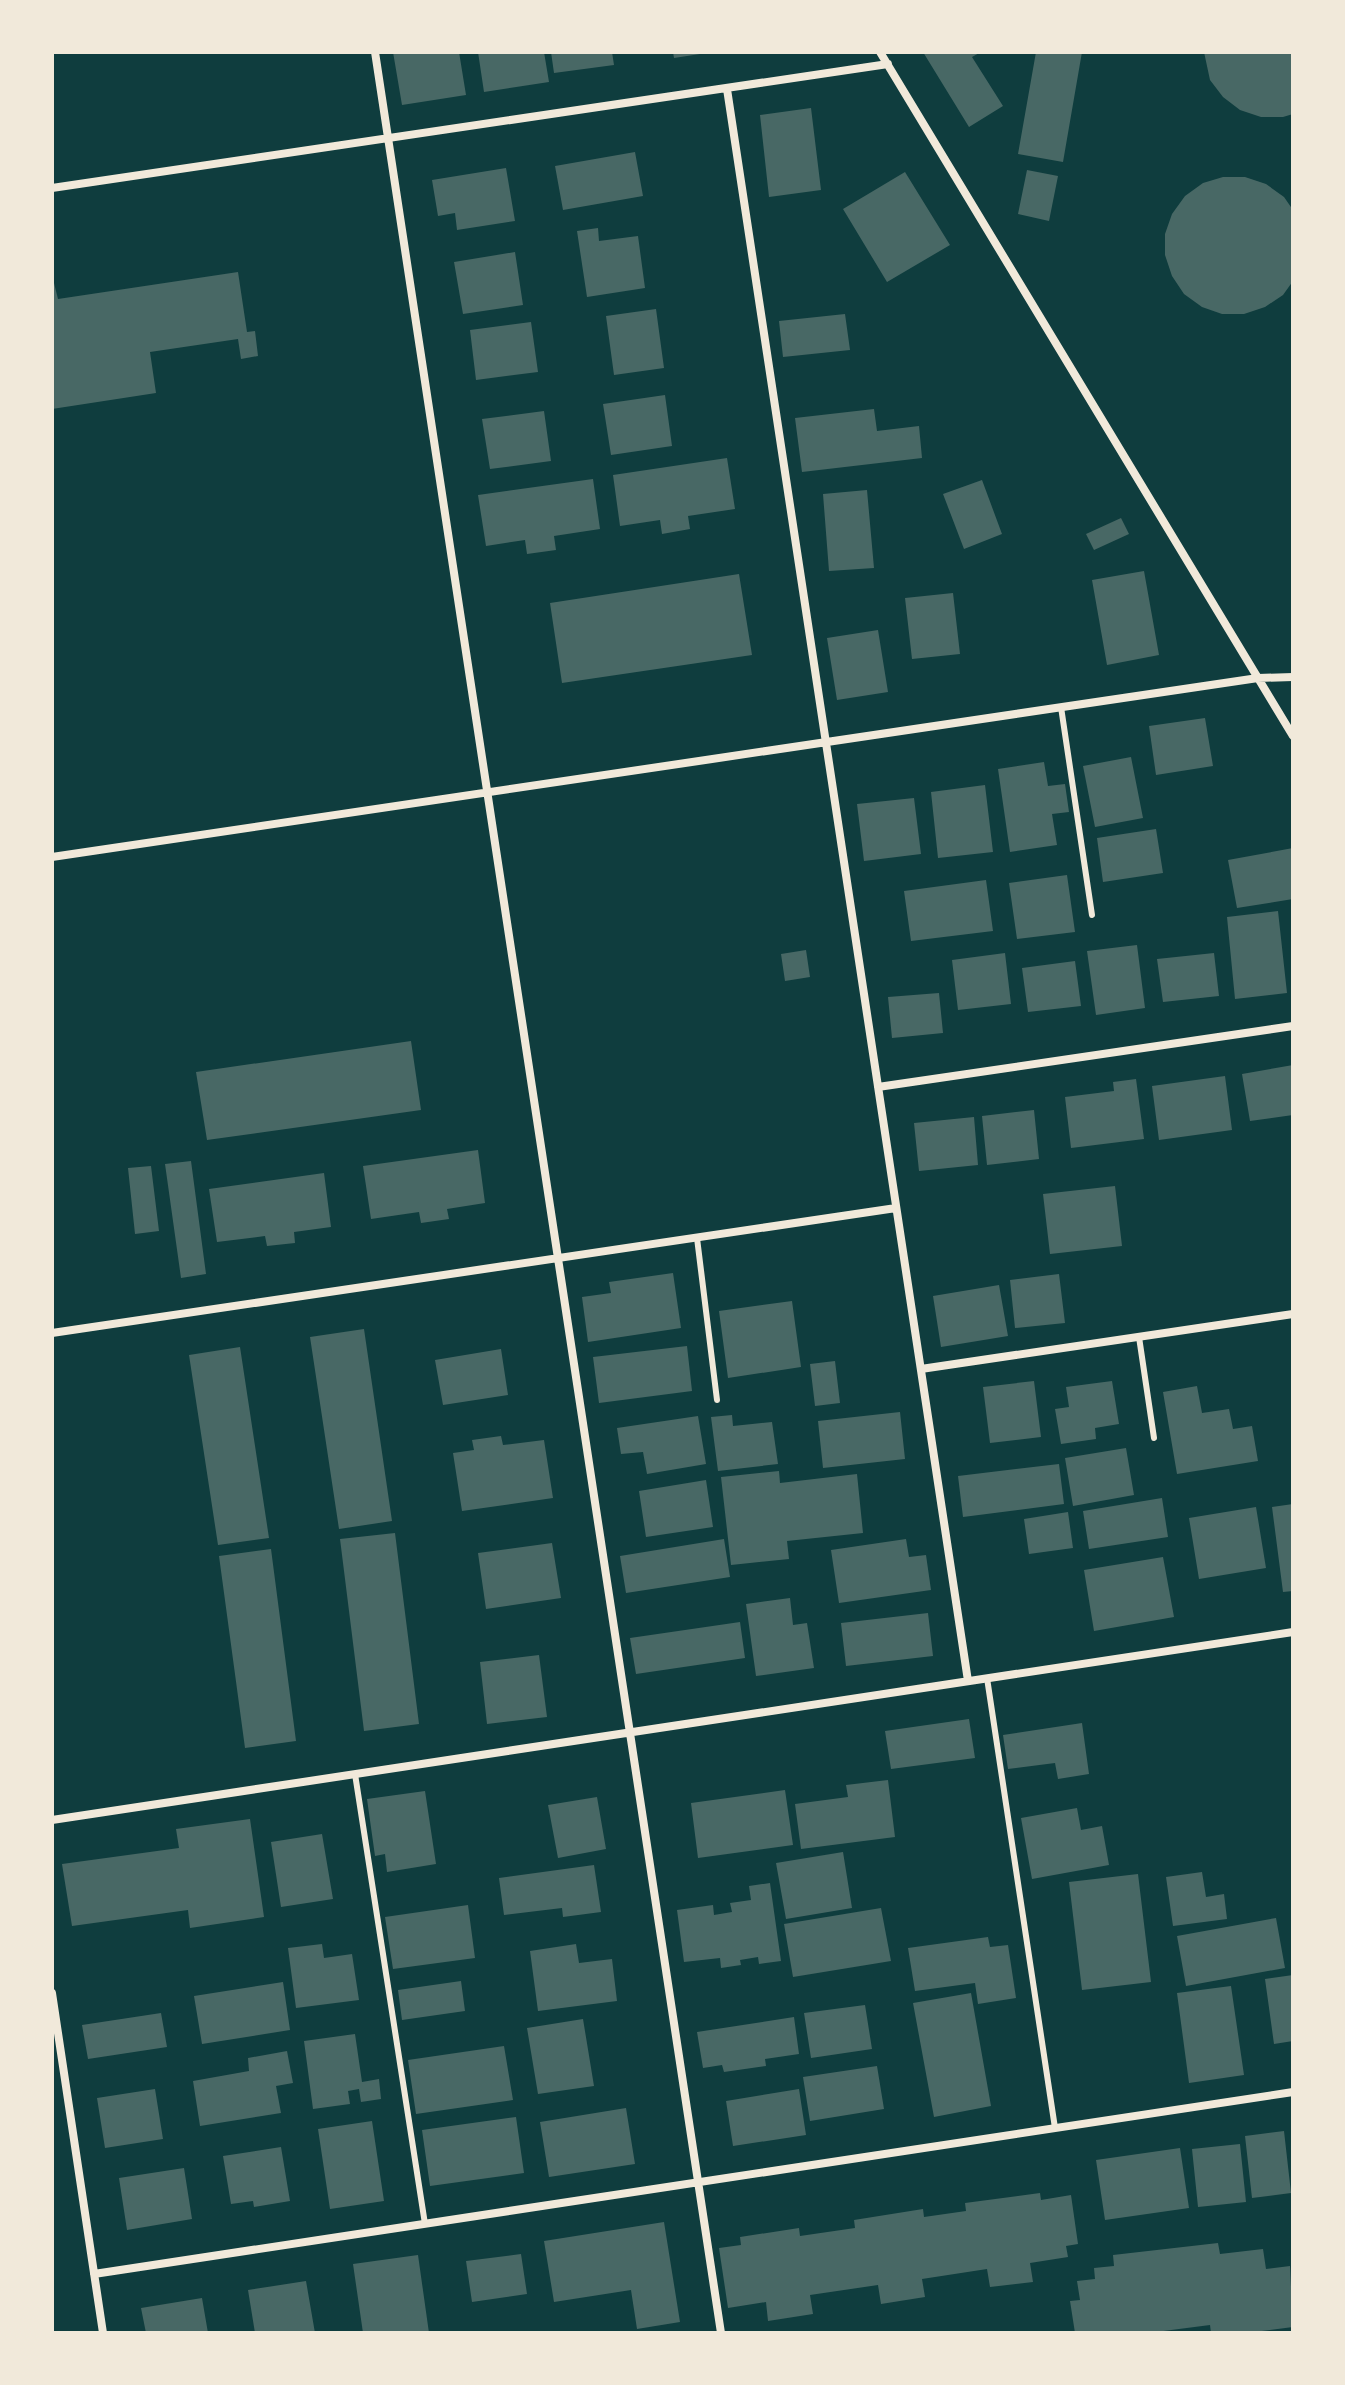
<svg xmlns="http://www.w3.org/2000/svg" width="1345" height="2385" font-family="'Libre Baskerville',serif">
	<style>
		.building { fill: #486865 }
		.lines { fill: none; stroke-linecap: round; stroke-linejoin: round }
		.service { stroke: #f1e9da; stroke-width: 6 }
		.minor { stroke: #f1e9da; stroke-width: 8 }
	</style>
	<rect width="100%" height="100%" fill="#0f3d3e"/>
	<!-- building -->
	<path class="building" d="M 393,52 L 459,52 L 466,95 L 402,105 Z
		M 478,52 L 544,52 L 549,82 L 484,92 Z
		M 551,52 L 612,52 L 614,65 L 554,73 Z
		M 673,52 L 700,52 L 700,54 L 674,58 Z
		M 923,52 L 981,52 L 972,57 L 1003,106 L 969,127 Z
		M 1036,52 L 1082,52 L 1063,162 L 1018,154 Z
		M 1204,52 L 1293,52 L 1293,114 L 1283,117 L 1261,117 L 1240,110 L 1223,97 L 1210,80 Z
		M 811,108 L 821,190 L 769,197 L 760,115 Z
		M 635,152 L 643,196 L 563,210 L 555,166 Z
		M 506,168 L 515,221 L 457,230 L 455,213 L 438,216 L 432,180 Z
		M 1027,170 L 1058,176 L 1049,221 L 1018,214 Z
		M 905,172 L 950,245 L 887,282 L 843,209 Z
		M 1223,177 L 1245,177 L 1266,184 L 1284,197 L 1293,210 L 1293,281 L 1283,295 L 1265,307 L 1244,314 L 1222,314 L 1202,307 L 1184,294 L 1172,276 L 1165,255 L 1165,234 L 1172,214 L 1185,196 L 1203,183 Z
		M 598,228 L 599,241 L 638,236 L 645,288 L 587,297 L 577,231 Z
		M 515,252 L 523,305 L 463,314 L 454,262 Z
		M 238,272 L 247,332 L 255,331 L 258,356 L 241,359 L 238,339 L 150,352 L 156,393 L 52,409 L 52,275 L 58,299 Z
		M 656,309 L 664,368 L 614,375 L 606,316 Z
		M 845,314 L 850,350 L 783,357 L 779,321 Z
		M 531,322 L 538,372 L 476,380 L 470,330 Z
		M 665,395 L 672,446 L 611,455 L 603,404 Z
		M 874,409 L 877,431 L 919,426 L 922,458 L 802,472 L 795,418 Z
		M 544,411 L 551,461 L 490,469 L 482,419 Z
		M 727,458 L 735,509 L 688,516 L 690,529 L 662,534 L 660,520 L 620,526 L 613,475 Z
		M 593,479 L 600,529 L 554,536 L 556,550 L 527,554 L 525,540 L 486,546 L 478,495 Z
		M 982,480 L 1002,534 L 964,549 L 943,494 Z
		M 867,490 L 874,568 L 829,571 L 823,494 Z
		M 1121,518 L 1129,534 L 1094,550 L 1086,534 Z
		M 1144,571 L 1159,655 L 1107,665 L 1092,580 Z
		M 739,574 L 752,655 L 562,683 L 550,603 Z
		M 953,593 L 960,654 L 912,659 L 905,598 Z
		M 878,630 L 888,692 L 837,700 L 827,638 Z
		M 1205,718 L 1213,766 L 1156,775 L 1149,726 Z
		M 1131,757 L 1143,818 L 1095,827 L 1083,766 Z
		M 1044,762 L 1048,786 L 1065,784 L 1069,812 L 1052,814 L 1057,845 L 1010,852 L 998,769 Z
		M 985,785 L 993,852 L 938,858 L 931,792 Z
		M 914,798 L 921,854 L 864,861 L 857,804 Z
		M 1156,829 L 1163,873 L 1103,882 L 1097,838 Z
		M 1293,848 L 1293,899 L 1237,908 L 1228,860 Z
		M 1067,875 L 1075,932 L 1017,939 L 1009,883 Z
		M 986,880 L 993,931 L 911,941 L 904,891 Z
		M 1278,911 L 1287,993 L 1235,999 L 1227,917 Z
		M 1137,945 L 1145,1008 L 1096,1015 L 1087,951 Z
		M 806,950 L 810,977 L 785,981 L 781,954 Z
		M 1005,953 L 1011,1004 L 958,1010 L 952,960 Z
		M 1214,953 L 1219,996 L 1163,1002 L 1157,959 Z
		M 1075,961 L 1081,1006 L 1028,1012 L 1022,968 Z
		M 939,993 L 943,1033 L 892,1038 L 888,997 Z
		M 411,1041 L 421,1110 L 207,1140 L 196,1072 Z
		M 1293,1065 L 1293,1115 L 1250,1121 L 1242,1074 Z
		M 1225,1076 L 1232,1130 L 1159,1140 L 1152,1086 Z
		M 1136,1079 L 1144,1139 L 1071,1148 L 1065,1097 L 1114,1091 L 1113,1082 Z
		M 1034,1110 L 1039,1159 L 987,1165 L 982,1116 Z
		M 974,1117 L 978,1165 L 919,1171 L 914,1123 Z
		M 478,1150 L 485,1203 L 447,1209 L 449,1219 L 421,1223 L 419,1212 L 371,1219 L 363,1166 Z
		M 191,1161 L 206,1274 L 181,1278 L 165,1164 Z
		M 151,1166 L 159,1231 L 135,1234 L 128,1168 Z
		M 324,1173 L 331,1227 L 294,1232 L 295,1243 L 267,1246 L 265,1236 L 217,1242 L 209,1189 Z
		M 1115,1186 L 1122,1246 L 1050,1254 L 1043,1194 Z
		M 673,1273 L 681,1328 L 588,1342 L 582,1297 L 611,1293 L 609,1282 Z
		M 1059,1274 L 1065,1323 L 1015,1328 L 1010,1280 Z
		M 999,1285 L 1008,1336 L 941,1347 L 933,1296 Z
		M 792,1301 L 801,1367 L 728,1378 L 719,1311 Z
		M 364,1329 L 392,1521 L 339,1529 L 310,1337 Z
		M 687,1346 L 692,1391 L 599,1403 L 593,1357 Z
		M 240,1347 L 269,1538 L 218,1545 L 189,1355 Z
		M 501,1349 L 508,1395 L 443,1405 L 435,1360 Z
		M 835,1361 L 840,1403 L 815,1406 L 810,1364 Z
		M 1034,1381 L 1041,1437 L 990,1443 L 983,1387 Z
		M 1112,1381 L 1119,1424 L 1095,1428 L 1096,1439 L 1061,1444 L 1055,1409 L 1069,1407 L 1066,1387 Z
		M 1197,1386 L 1202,1413 L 1229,1409 L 1233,1429 L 1252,1426 L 1258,1461 L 1177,1474 L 1163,1392 Z
		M 900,1412 L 905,1459 L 823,1468 L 818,1421 Z
		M 732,1415 L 733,1426 L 772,1422 L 778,1464 L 718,1471 L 711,1417 Z
		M 698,1416 L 706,1464 L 647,1474 L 643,1452 L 621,1454 L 617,1428 Z
		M 501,1436 L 503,1445 L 544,1440 L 553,1498 L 462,1511 L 453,1453 L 474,1450 L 472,1440 Z
		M 1126,1448 L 1134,1495 L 1073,1506 L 1065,1458 Z
		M 1059,1464 L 1064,1504 L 963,1517 L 958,1476 Z
		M 779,1471 L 780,1483 L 857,1474 L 863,1533 L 787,1541 L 789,1559 L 731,1565 L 721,1477 Z
		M 706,1480 L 713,1527 L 646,1537 L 639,1491 Z
		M 1162,1498 L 1168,1537 L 1089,1549 L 1083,1511 Z
		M 1293,1504 L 1293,1591 L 1283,1592 L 1272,1507 Z
		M 1256,1507 L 1266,1568 L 1199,1579 L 1189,1518 Z
		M 1068,1512 L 1073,1548 L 1029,1554 L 1024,1519 Z
		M 395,1533 L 419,1724 L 364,1731 L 340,1539 Z
		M 724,1539 L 730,1577 L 626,1593 L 620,1556 Z
		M 906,1539 L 909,1557 L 926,1555 L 931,1590 L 839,1603 L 831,1550 Z
		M 552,1543 L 561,1598 L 486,1609 L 478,1553 Z
		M 271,1549 L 296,1741 L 245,1748 L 219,1556 Z
		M 1163,1557 L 1174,1617 L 1094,1631 L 1084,1570 Z
		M 790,1598 L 793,1625 L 807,1623 L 814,1668 L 756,1676 L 746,1604 Z
		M 928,1613 L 933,1656 L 846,1666 L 841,1623 Z
		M 740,1622 L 745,1658 L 636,1674 L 630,1638 Z
		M 539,1655 L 547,1717 L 487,1724 L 480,1662 Z
		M 969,1719 L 975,1758 L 891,1769 L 885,1731 Z
		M 1082,1723 L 1089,1774 L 1058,1779 L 1055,1763 L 1008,1769 L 1003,1735 Z
		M 888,1780 L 895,1837 L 801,1849 L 795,1804 L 848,1797 L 846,1785 Z
		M 785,1790 L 793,1845 L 698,1858 L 691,1803 Z
		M 425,1791 L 436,1864 L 387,1872 L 385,1854 L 375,1856 L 367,1799 Z
		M 597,1797 L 606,1849 L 558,1858 L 548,1805 Z
		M 1077,1808 L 1081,1830 L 1102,1826 L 1109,1865 L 1032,1879 L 1021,1818 Z
		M 250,1819 L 264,1917 L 190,1928 L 188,1910 L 72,1926 L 62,1864 L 179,1848 L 176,1829 Z
		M 322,1834 L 333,1899 L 281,1907 L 271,1842 Z
		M 843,1852 L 852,1908 L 786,1919 L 776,1863 Z
		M 594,1865 L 601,1912 L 563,1917 L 562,1908 L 504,1915 L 499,1878 Z
		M 1202,1872 L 1206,1897 L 1224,1894 L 1227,1919 L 1173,1926 L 1166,1877 Z
		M 1138,1874 L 1151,1982 L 1082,1990 L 1069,1882 Z
		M 770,1883 L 781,1961 L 759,1964 L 758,1957 L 740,1960 L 741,1965 L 721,1968 L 720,1958 L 684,1962 L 677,1910 L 713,1905 L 714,1915 L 732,1912 L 730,1903 L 751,1900 L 749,1886 Z
		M 468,1905 L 475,1958 L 393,1969 L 385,1917 Z
		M 881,1908 L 891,1961 L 793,1977 L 784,1924 Z
		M 1276,1918 L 1285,1968 L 1186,1986 L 1177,1936 Z
		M 988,1937 L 990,1947 L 1008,1945 L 1016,1998 L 978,2004 L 975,1983 L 915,1991 L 908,1948 Z
		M 322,1944 L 324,1958 L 352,1954 L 359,2000 L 296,2008 L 288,1948 Z
		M 576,1944 L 579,1963 L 612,1959 L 617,2001 L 538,2011 L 530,1951 Z
		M 1293,1975 L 1293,2041 L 1274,2044 L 1265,1979 Z
		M 461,1981 L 465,2011 L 402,2020 L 398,1990 Z
		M 283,1982 L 290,2030 L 202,2044 L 194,1996 Z
		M 1231,1986 L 1244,2075 L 1189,2083 L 1177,1993 Z
		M 971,1993 L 991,2106 L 934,2117 L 913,2003 Z
		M 865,2005 L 872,2049 L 811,2058 L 804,2013 Z
		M 161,2013 L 167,2047 L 88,2059 L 82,2025 Z
		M 794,2017 L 799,2054 L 765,2059 L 766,2066 L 724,2072 L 722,2065 L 703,2068 L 697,2032 Z
		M 583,2019 L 594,2086 L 538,2094 L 527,2028 Z
		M 355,2034 L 362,2082 L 379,2079 L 381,2099 L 361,2102 L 359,2089 L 348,2091 L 350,2104 L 313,2109 L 304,2041 Z
		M 504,2046 L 513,2100 L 416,2114 L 408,2060 Z
		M 287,2051 L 293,2083 L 276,2086 L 281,2113 L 200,2126 L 193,2081 L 249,2071 L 248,2058 Z
		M 877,2066 L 884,2109 L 810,2121 L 803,2077 Z
		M 155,2089 L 163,2139 L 105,2148 L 97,2098 Z
		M 799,2089 L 806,2135 L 733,2146 L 726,2101 Z
		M 626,2108 L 635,2164 L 549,2177 L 540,2122 Z
		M 516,2117 L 524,2173 L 430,2186 L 422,2130 Z
		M 372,2121 L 384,2201 L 330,2209 L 318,2129 Z
		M 1284,2131 L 1291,2193 L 1252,2198 L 1245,2136 Z
		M 1240,2144 L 1246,2202 L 1198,2207 L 1192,2149 Z
		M 281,2147 L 290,2201 L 254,2207 L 253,2201 L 231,2204 L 223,2156 Z
		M 1180,2148 L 1189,2208 L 1105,2220 L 1096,2160 Z
		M 184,2168 L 192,2219 L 127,2230 L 119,2178 Z
		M 1040,2193 L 1041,2200 L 1071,2195 L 1078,2244 L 1066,2246 L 1068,2257 L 1030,2263 L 1033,2282 L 990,2287 L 987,2269 L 922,2279 L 925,2297 L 881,2304 L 878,2285 L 810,2295 L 813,2314 L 768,2321 L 766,2302 L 728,2308 L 719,2248 L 741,2245 L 740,2237 L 799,2228 L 800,2236 L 855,2228 L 854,2220 L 923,2209 L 924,2217 L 966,2211 L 965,2203 Z
		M 664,2222 L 680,2322 L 637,2329 L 631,2290 L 554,2302 L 544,2241 Z
		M 1218,2243 L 1220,2254 L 1263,2249 L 1266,2269 L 1290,2266 L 1293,2327 L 1246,2333 L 1211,2333 L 1210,2325 L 1148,2333 L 1075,2333 L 1070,2301 L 1080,2300 L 1077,2281 L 1095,2279 L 1094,2268 L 1114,2266 L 1113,2255 Z
		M 521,2254 L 527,2294 L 472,2302 L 466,2261 Z
		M 418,2255 L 429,2333 L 363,2333 L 353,2264 Z
		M 306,2281 L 315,2333 L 255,2333 L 248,2290 Z
		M 202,2298 L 208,2333 L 146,2333 L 141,2308 Z"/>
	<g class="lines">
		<!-- service -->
		<path class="service" d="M 1061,707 L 1092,915
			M 697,1238 L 717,1400
			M 1139,1337 L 1154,1438
			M 987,1678 L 1055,2128
			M 355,1774 L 425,2224"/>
		<!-- minor -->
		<path class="minor" d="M 375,52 L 721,2333
			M 880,52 L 1293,736
			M 727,89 L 968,1681
			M 52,188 L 888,64
			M 52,857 L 1258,678 L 1293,677
			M 878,1087 L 1293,1026
			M 52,1333 L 896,1208
			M 921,1369 L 1293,1314
			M 52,1820 L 1293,1632
			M 52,1993 L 103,2333
			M 94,2274 L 1293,2092"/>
	</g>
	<!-- border -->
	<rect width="1345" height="2385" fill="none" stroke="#f1e9da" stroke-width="108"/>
</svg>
